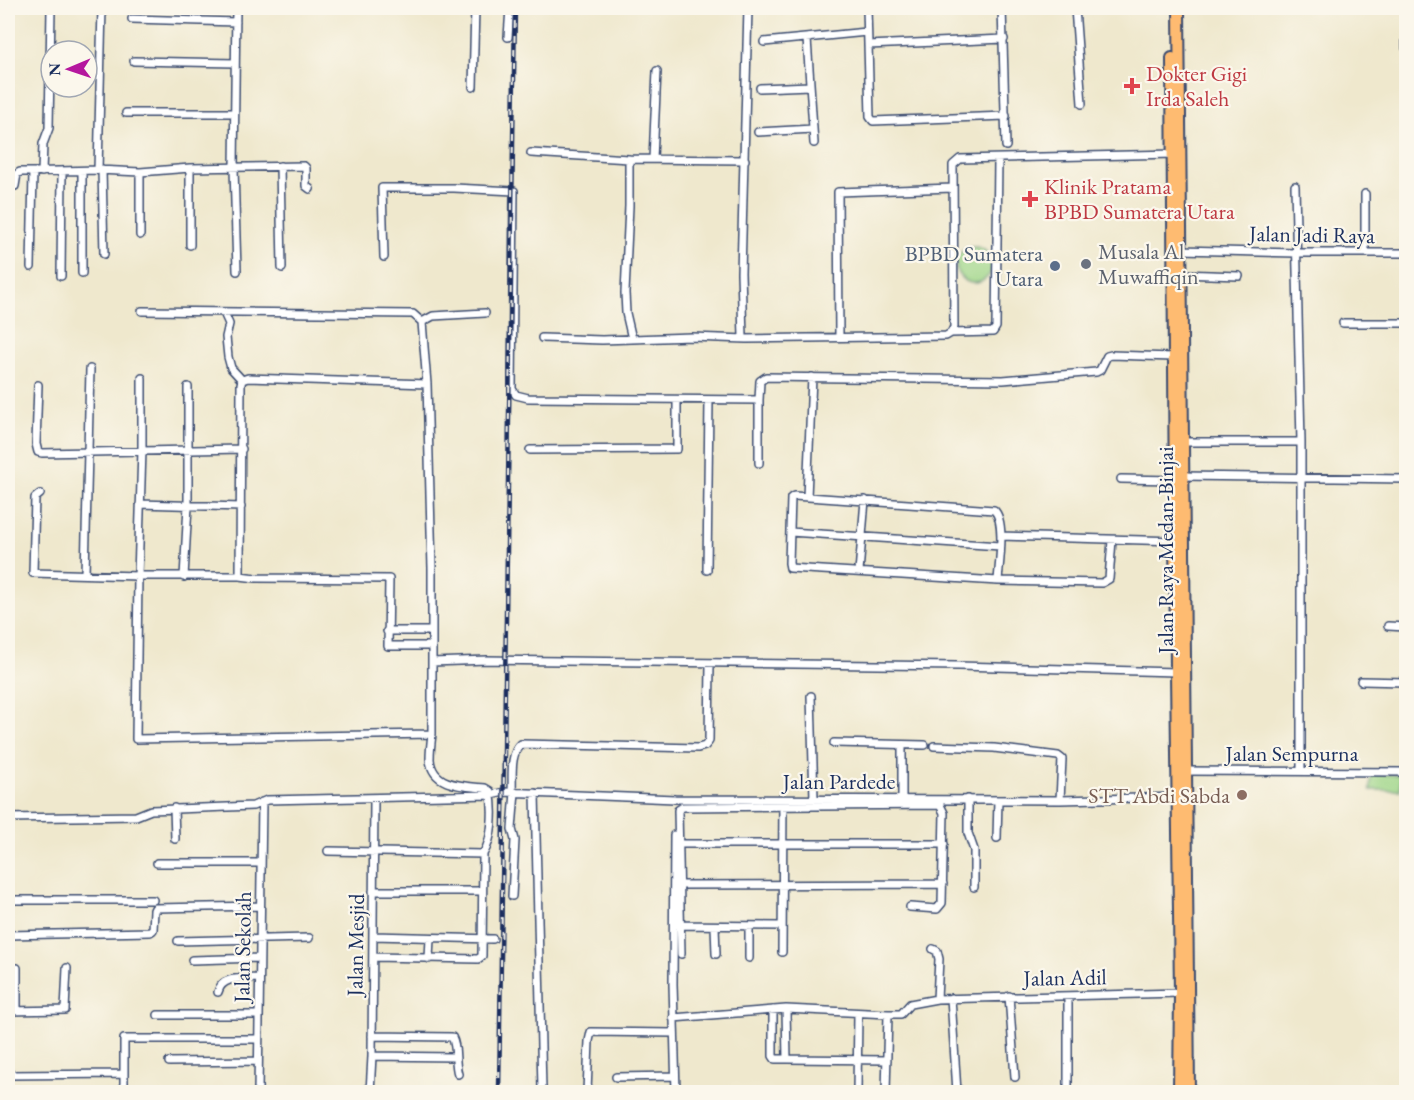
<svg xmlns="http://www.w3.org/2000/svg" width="1414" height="1100" font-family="'EB Garamond',serif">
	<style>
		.green { fill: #9ed587; stroke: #5c8272; stroke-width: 1.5 }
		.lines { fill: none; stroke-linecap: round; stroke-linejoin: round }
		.minor-casing { stroke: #3b4b6f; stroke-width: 10 }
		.highway-casing { stroke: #3b4b6f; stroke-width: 14 }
		.minor { stroke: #fff; stroke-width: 7 }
		.highway { stroke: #febb71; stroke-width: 10 }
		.rail-casing { stroke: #1b2f5e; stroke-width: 4.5 }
		.rail { stroke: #fbf7ec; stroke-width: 2; stroke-dasharray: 7; stroke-linecap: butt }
		.health-dot { fill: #e0444e; stroke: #fbf7ec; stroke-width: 2 }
		.worship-dot { fill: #6b7280; stroke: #fbf7ec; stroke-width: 2 }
		.service-dot { fill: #5c6f8a; stroke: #fbf7ec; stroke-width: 2 }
		.education-dot { fill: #8d6e63; stroke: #fbf7ec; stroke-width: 2 }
		.labels { text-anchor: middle; stroke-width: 4.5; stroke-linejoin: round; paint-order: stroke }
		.health-label { font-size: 22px; fill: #be3a42; stroke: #fbf7ec; text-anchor: start }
		.street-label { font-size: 22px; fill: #1b2f5e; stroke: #fbf7ec }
		.worship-label { font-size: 22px; fill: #5b616d; stroke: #fbf7ec; text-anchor: start }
		.service-label { font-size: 22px; fill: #4e5e75; stroke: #fbf7ec; text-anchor: end }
		.education-label { font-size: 22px; fill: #785e54; stroke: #fbf7ec; text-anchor: end }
	</style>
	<rect width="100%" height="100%" fill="#fbf7ec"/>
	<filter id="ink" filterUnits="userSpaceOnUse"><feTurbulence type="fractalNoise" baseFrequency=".0167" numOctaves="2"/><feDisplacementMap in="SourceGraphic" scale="12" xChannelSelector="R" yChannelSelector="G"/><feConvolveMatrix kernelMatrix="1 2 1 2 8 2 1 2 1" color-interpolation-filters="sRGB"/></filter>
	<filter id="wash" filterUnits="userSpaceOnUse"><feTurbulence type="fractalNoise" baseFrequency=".008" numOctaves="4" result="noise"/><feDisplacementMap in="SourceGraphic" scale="24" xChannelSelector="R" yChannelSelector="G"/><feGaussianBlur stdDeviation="1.35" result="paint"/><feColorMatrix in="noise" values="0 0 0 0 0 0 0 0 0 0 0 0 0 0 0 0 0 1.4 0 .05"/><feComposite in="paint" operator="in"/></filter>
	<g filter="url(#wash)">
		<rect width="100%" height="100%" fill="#efe8cd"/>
		<!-- green -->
		<path class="green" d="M956 265a18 18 0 1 1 36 0a18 18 0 1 1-36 0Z
			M 1371,774 L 1400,775 L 1400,790 L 1370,790 Z"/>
	</g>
	<g filter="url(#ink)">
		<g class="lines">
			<!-- minor casing -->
			<g class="minor-casing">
				<path id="minor" d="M 236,8 L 234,168 L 237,271
					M 867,8 L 870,117 L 873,121 L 1006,116
					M 1002,8 L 1006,146
					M 1075,8 L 1082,104
					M 1406,8 L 1406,48
					M 132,19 L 236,22
					M 508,37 L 510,8
					M 807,39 L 814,143
					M 764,42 L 867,32
					M 868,45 L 1004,39
					M 134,61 L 235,63
					M 473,87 L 475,8
					M 760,88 L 810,86
					M 126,113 L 234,113
					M 758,132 L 813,129
					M 531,153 L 629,159
					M 653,159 L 657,71
					M 280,166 L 282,268
					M 190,168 L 190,245
					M 98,170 L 102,8
					M 102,170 L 104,254
					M 82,171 L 82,273
					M 42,172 L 43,144 L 49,128 L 51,8
					M 8,186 L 15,186 L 17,174 L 20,172 L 98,170 L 140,172 L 190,168 L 304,166 L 306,168 L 306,186 L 310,189
					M 1295,186 L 1301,442 L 1301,770
					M 1365,194 L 1365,253
					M 140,235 L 140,172
					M 1181,250 L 1296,253 L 1406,253
					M 384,257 L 382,188 L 454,188 L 514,191 L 512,389 L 516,395 L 528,398 L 759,400 L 760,381 L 766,377 L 1003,380 L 1096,372 L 1100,370 L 1107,356 L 1111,355 L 1173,357
					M 31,267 L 33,172
					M 1181,274 L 1239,276
					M 61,276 L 62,172
					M 142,311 L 413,314 L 422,322 L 427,384
					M 224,313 L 229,324 L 226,337 L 228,357 L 231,368 L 242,380
					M 422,322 L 433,316 L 485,313
					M 1343,323 L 1406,323
					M 951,333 L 993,332 L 996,327 L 998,159
					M 839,336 L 838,192 L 953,188
					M 743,337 L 741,273 L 748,8
					M 542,338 L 602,340 L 692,337 L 746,339 L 946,336 L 951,333 L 954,327 L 953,165 L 960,159 L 1175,154
					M 632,339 L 626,313 L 625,293 L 629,206 L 629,159 L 745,160
					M 142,378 L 142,450 L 138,576 L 240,576 L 256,578 L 389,579 L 388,646 L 431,646
					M 38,385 L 36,444 L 38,452 L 42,453 L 242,449
					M 1184,442 L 1301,442
					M 530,450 L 677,449 L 677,400
					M 759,463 L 759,400
					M 1181,476 L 1406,479
					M 1121,479 L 1175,480
					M 40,494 L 35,498 L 33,573 L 138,576 L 136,739 L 432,734
					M 807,497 L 812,377
					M 140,504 L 241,507
					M 790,532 L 1000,546
					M 1001,536 L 1178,541
					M 707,570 L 709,400
					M 859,572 L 865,500
					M 85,574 L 90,369
					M 240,576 L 241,384 L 242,380 L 248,378 L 427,384 L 432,568 L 432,734 C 431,742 430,751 430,759 C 432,787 464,786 485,788 L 490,791 C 494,809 493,839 483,854 L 482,956 L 478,959 L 373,957
					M 184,577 L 188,506 L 188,387
					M 998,581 C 999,564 1006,521 994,510 L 794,496 L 791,498 L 789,563 L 790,568 L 998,581 L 1102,583 L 1109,579 L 1112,540
					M 1388,626 L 1406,627
					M 387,631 L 431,631
					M 432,662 L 487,660 L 958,666 L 1176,672
					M 1361,681 L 1406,682
					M 811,696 L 814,798
					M 834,743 L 925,745
					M 902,745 L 902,800
					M 934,746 L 994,748 L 1058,756 L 1062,759 L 1060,800
					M 1182,771 L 1406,772
					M 512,792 C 513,778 509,754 521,744 L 698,748 L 705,746 L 709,741 L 710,664
					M 535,793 L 542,1089
					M 968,799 L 968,833 L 974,850 L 974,887
					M 174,808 L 175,839
					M 8,818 L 136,816 L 151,810 L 253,806 L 267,800 L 491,795 L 504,792 L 675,799 L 1060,800 L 1181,797
					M 674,835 L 673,984 L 676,1092
					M 997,838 L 998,800
					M 679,844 L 944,844
					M 328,851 L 483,854
					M 157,863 L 261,863
					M 679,885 L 943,884
					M 373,891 L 482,891
					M 512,896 L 515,840 L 512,829 L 515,792
					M 8,900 L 153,900
					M 679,925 L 781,926
					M 715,926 L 716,954
					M 749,926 L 749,958
					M 8,935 L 150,932 L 153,930 L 154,910 L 155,908 L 260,906
					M 373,936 L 493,939
					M 178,941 L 309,938
					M 933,949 L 937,951 L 939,959 L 937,999
					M 782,952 L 783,801
					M 681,954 L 678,810 L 683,807 L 940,805 L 944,813 L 942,903 L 937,909 L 910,907
					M 429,959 L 430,938
					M 192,960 L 259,958
					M 218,992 C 222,975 244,979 258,978
					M 1009,996 L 1015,1077
					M 1068,996 L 1068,1092
					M 951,998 L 957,1092
					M 786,1009 L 787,1059 L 887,1060
					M 773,1010 L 773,1056 L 775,1059 L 787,1059
					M 8,1011 L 65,1010 L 67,968
					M 17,1011 L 17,968
					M 158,1015 L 259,1015
					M 673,1018 L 786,1009 L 888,1014 L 901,1014 L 910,1004 L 937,999 L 1180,993
					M 372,1036 L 452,1037 C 458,1048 454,1062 458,1074
					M 372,1056 L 455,1057
					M 169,1062 L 258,1061
					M 8,1075 L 124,1074
					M 616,1077 L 675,1076
					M 124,1092 L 124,1039 L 258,1039
					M 258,1092 L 262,802
					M 370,1092 L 372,1056 L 374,798
					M 587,1092 L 589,1041 L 591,1032 L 674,1033
					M 857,1092 L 858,1013
					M 886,1092 L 888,1014"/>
			</g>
			<!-- highway casing -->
			<g class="highway-casing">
				<path id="highway" d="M 1179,8 L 1189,1092
					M 1172,58 L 1176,672 L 1180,993 L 1179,1092"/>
			</g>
			<!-- minor -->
			<use href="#minor" class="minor"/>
			<!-- highway -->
			<use href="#highway" class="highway"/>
			<!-- rail casing -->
			<g class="rail-casing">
				<path id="rail" d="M 499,1092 C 505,731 509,369 515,8"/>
			</g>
			<!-- rail -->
			<use href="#rail" class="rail"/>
		</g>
	</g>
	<!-- markers -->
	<g class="health-dot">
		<path d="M1129 77h6v6h6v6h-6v6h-6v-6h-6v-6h6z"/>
		<path d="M1027 190h6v6h6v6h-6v6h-6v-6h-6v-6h6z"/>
	</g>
	<circle class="worship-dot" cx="1086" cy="264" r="6"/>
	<circle class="service-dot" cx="1055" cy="266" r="6"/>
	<circle class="education-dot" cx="1242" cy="795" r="6"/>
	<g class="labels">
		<!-- health labels -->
		<g class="health-label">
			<text x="1146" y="81">Dokter Gigi<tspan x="1146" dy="25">Irda Saleh</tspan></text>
			<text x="1044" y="194">Klinik Pratama<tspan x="1044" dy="25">BPBD Sumatera Utara</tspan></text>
		</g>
		<!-- street labels -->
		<g class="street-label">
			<text transform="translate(1312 234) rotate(1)" y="8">Jalan Jadi Raya</text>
			<text transform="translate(1165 550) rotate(-90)" y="8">Jalan Raya Medan-Binjai</text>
			<text x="1292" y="761">Jalan Sempurna</text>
			<text x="839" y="789">Jalan Pardede</text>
			<text transform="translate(355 945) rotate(-89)" y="8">Jalan Mesjid</text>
			<text transform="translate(242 947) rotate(-89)" y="8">Jalan Sekolah</text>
			<text transform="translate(1065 977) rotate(-1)" y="8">Jalan Adil</text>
		</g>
		<!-- worship labels -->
		<g class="worship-label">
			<text x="1098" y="259">Musala Al<tspan x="1098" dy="25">Muwaffiqin</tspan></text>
		</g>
		<!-- service labels -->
		<g class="service-label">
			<text x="1043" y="261">BPBD Sumatera<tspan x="1043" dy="25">Utara</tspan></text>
		</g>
		<!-- education labels -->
		<g class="education-label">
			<text x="1230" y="803">STT Abdi Sabda</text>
		</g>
	</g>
	<!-- margin -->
	<rect width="1414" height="1100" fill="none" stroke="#fbf7ec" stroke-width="30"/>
	<!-- north arrow -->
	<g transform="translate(69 69) rotate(268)"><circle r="28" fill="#fbf7ec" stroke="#a1a7b3" stroke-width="1.5"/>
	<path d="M0-4.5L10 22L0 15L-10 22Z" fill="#b5179e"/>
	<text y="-9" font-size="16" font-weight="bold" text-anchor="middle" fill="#1b2f5e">N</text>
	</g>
</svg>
